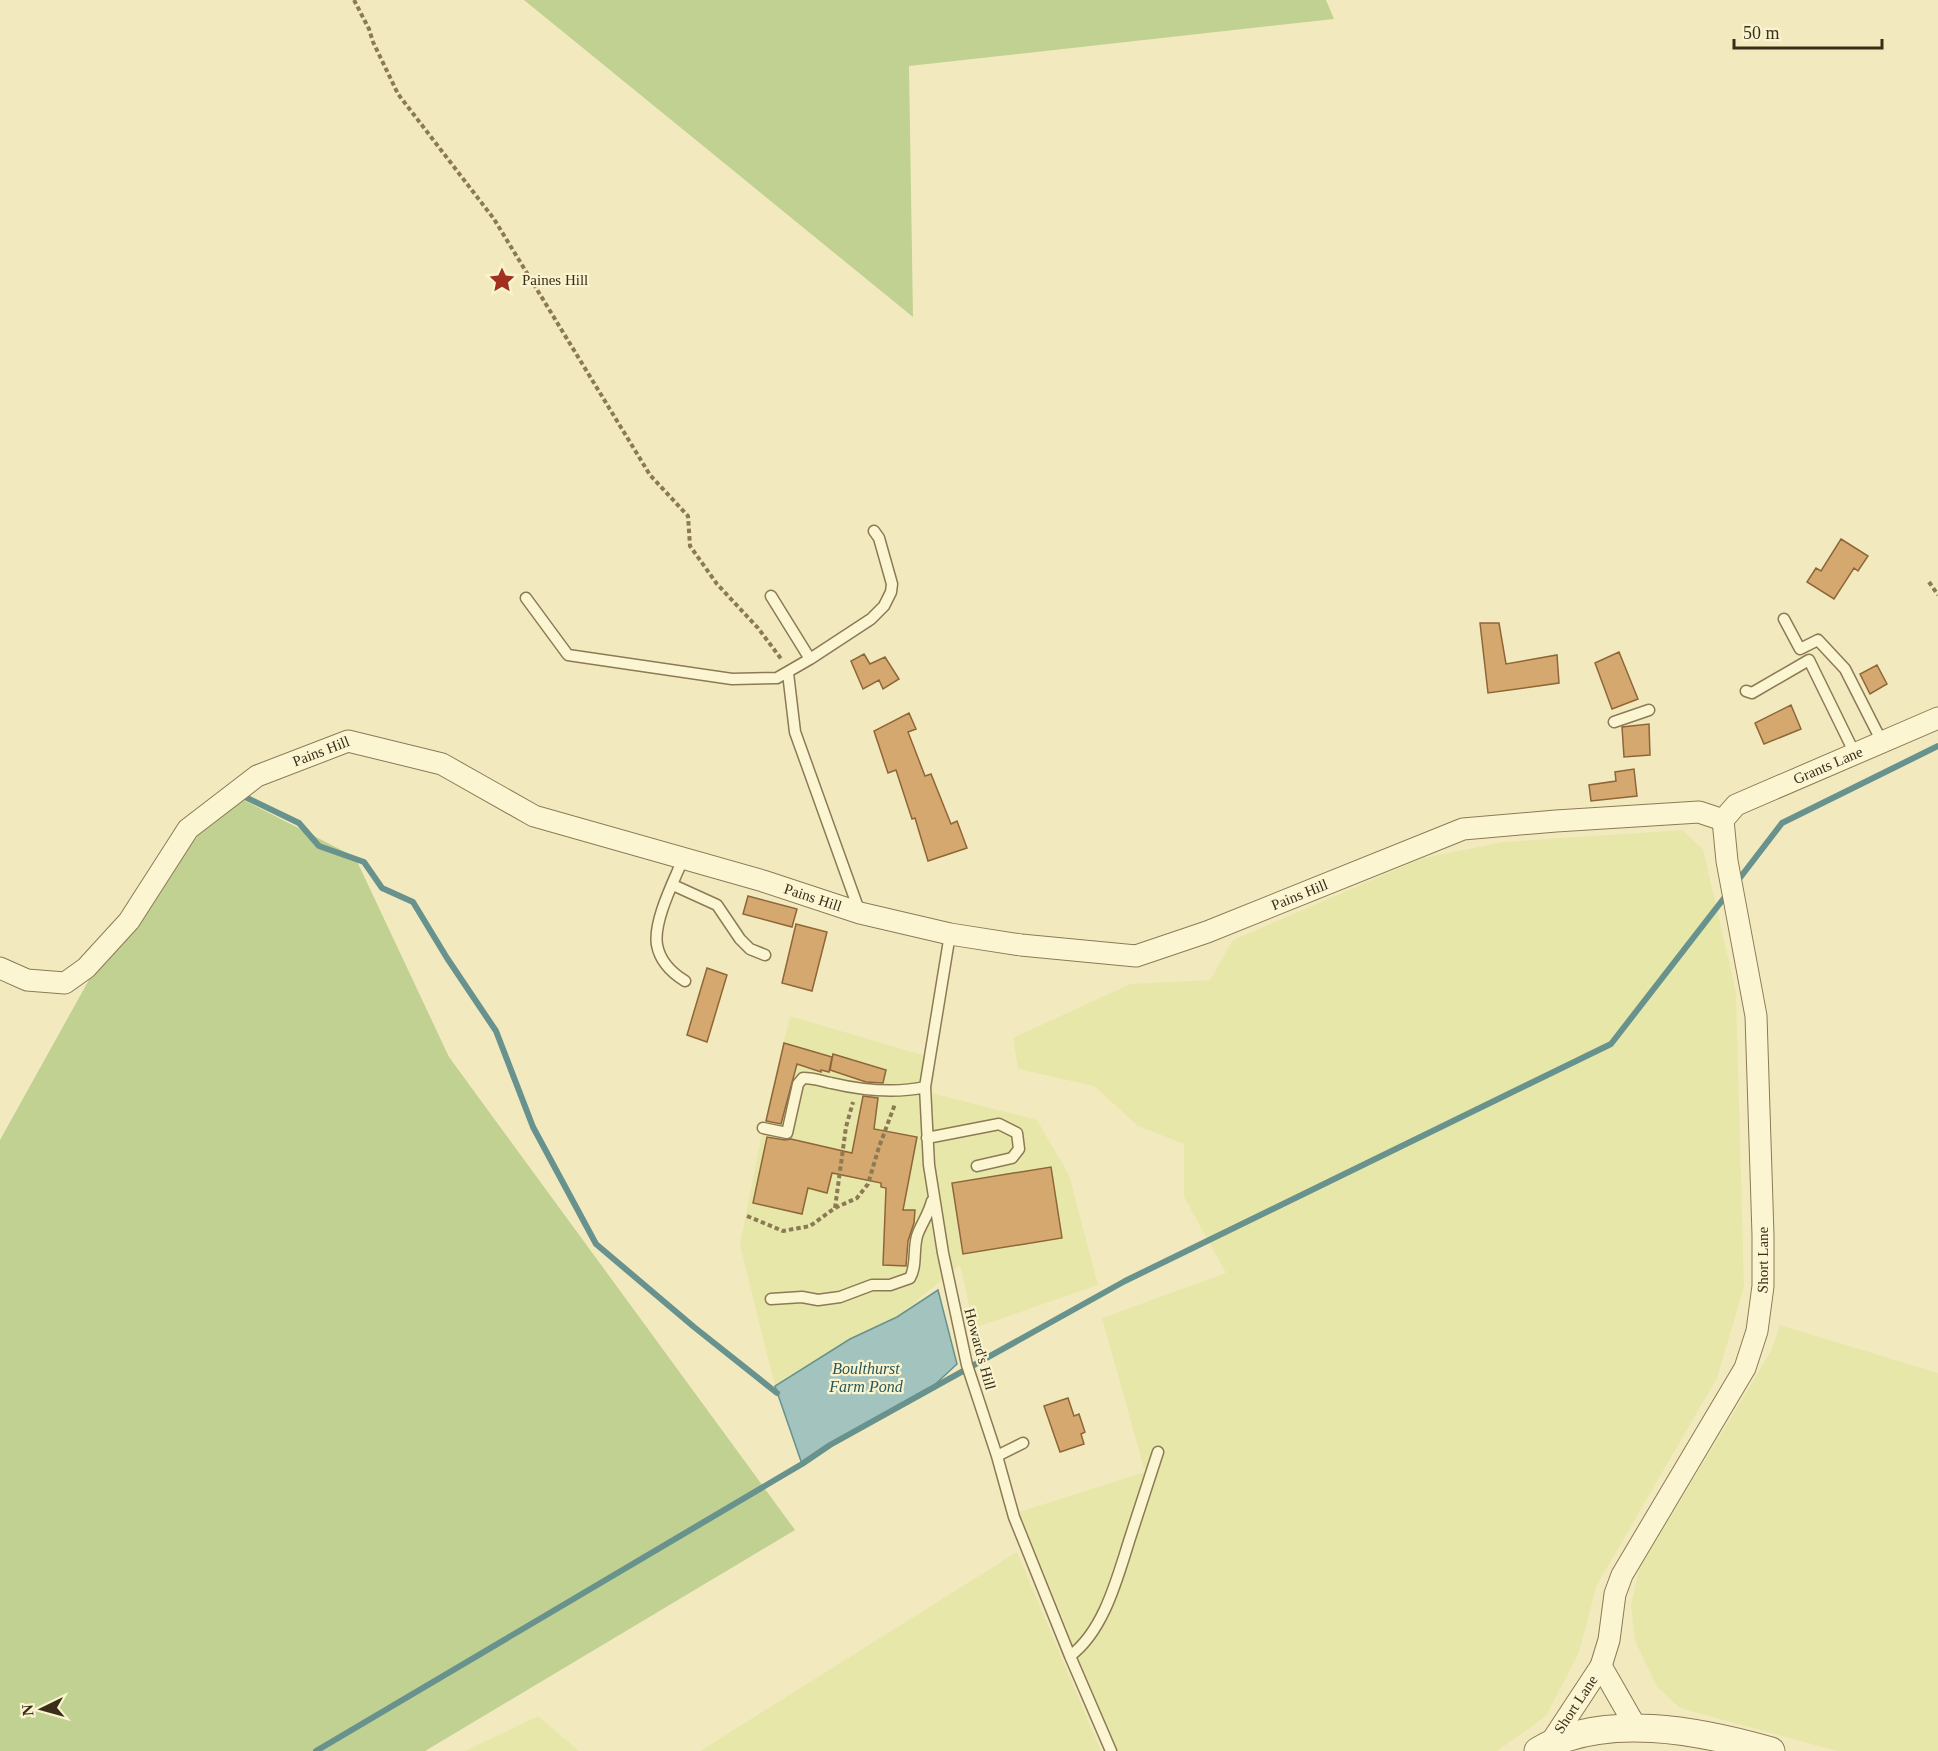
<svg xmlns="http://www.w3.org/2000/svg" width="1938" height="1751" font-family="Georgia,serif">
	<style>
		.farmland { fill: #e8e7aa }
		.green { fill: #c0d191 }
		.water { fill: #a2c3be; stroke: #68928d; stroke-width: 1.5 }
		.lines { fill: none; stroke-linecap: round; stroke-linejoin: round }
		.stream { stroke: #68928d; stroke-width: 6 }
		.building { fill: #d4a86f; stroke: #8e6638; stroke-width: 1.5 }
		.service-casing { stroke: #8c7a55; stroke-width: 13 }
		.minor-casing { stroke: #8c7a55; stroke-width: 23 }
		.tertiary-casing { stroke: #8c7a55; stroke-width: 29 }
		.path { stroke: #8c7a55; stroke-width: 4; stroke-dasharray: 4.5 3; stroke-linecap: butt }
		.service { stroke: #fcf5d2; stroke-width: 10 }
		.minor { stroke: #fcf5d2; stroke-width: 21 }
		.tertiary { stroke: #fcf5d2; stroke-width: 27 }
		.labels { text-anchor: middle; stroke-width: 4.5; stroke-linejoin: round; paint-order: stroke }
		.poi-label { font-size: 15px; fill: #3a2e1b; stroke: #f9f3ce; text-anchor: start }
		.street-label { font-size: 15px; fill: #3a2e1b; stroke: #f9f3ce }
		.water-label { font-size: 16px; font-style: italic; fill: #28575b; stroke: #f9f3ce }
	</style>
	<rect width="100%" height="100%" fill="#f2eabe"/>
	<!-- farmland -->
	<path class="farmland" d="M 1682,830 L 1703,849 L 1736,992 L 1744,1287 L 1717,1378 L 1597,1585 L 1579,1652 L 1546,1716 L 1497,1751 L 1117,1751 L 1084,1680 L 1067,1628 L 1019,1512 L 1145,1472 L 1102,1318 L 1226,1273 L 1184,1197 L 1184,1144 L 1138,1126 L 1094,1086 L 1018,1069 L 1013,1038 L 1130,984 L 1210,980 L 1233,940 L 1423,858 L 1503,842 Z
		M 790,1016 L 936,1059 L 932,1093 L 1037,1120 L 1069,1175 L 1098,1285 L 974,1328 L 960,1265 L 897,1317 L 850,1339 L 775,1386 L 740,1245 L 763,1128 Z
		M 1780,1325 L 1938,1373 L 1938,1751 L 1837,1751 L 1680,1708 L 1657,1687 L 1635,1641 L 1631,1605 L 1639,1569 L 1771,1351 Z
		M 1017,1552 L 1101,1751 L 700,1751 Z
		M 538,1716 L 579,1751 L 465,1751 Z"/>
	<!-- green -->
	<path class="green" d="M 524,0 L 1326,0 L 1334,19 L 909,66 L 913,317 Z
		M 232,794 L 355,857 L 449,1057 L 795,1530 L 425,1751 L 0,1751 L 0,1140 L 110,942 Z"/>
	<!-- water -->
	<path class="water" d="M 938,1290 L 957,1364 L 929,1390 L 830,1445 L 802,1464 L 775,1386 L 850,1339 L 897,1317 Z"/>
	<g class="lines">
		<!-- stream -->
		<path class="stream" d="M 241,795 L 299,823 L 319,846 L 364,862 L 382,888 L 413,902 L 447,958 L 496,1031 L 533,1127 L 596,1244 L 694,1327 L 777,1393
			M 1736,883 L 1782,823 L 1938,746
			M 316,1751 L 802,1464 L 830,1445 L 1125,1281 L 1611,1044 L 1728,893"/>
	</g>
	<!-- building -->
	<path class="building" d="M 1841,539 L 1868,556 L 1858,571 L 1854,568 L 1834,599 L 1807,582 L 1816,568 L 1821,571 Z
		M 1480,623 L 1499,623 L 1506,664 L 1557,655 L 1559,683 L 1488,693 Z
		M 1619,652 L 1638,699 L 1612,709 L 1595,663 Z
		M 864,654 L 870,664 L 885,657 L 899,679 L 883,689 L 879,680 L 863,689 L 851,661 Z
		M 1877,665 L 1887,684 L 1870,694 L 1860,674 Z
		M 1791,705 L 1801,729 L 1764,744 L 1755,723 Z
		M 909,713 L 916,729 L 908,732 L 925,776 L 931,774 L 951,824 L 957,821 L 967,848 L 928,861 L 915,818 L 912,819 L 896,770 L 888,773 L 874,731 Z
		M 1649,724 L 1650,755 L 1624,757 L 1622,727 Z
		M 1634,769 L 1637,796 L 1591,801 L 1589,785 L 1616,781 L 1615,772 Z
		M 748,896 L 797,909 L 792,927 L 743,914 Z
		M 796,924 L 827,932 L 812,991 L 782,983 Z
		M 707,968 L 727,975 L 707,1042 L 687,1035 Z
		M 784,1043 L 832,1057 L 829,1072 L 821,1070 L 821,1072 L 797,1064 L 781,1124 L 766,1121 Z
		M 833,1054 L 886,1070 L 883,1083 L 866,1082 L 830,1070 Z
		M 863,1096 L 878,1098 L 874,1129 L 917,1137 L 903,1210 L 915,1210 L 914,1223 L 908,1241 L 906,1266 L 883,1265 L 886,1188 L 881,1187 L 881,1183 L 832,1173 L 827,1193 L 808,1188 L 802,1214 L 753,1203 L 767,1137 L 785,1140 L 791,1139 L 852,1153 Z
		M 1051,1167 L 1062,1238 L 963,1254 L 952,1183 Z
		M 1068,1398 L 1074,1416 L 1079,1414 L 1085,1432 L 1081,1434 L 1084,1444 L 1060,1452 L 1044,1406 Z"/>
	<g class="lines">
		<!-- service casing -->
		<g class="service-casing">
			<path id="service" d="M 771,596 L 810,659
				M 526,598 L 568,655 L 732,679 L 777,678 L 810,659 L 871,619 L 884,606 L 891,592 L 892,584 L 879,538 L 874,531
				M 1784,619 L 1800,649 L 1818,640 L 1845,669 L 1882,742
				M 788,673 L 795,732 L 860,913
				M 1746,691 L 1752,693 L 1809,660 L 1855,754
				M 1614,722 L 1649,710
				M 683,859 C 674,881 653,921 657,945 C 660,961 672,973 685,981
				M 673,885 L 717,905 L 740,939 L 750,949 L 765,955
				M 950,934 L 925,1087 L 929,1165 L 943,1253 L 967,1365 L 997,1456 L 1014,1517 L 1070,1656 L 1111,1751
				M 763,1128 L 787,1133 L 798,1084 L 803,1078 C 814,1078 821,1081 831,1083 C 861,1090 894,1094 925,1087
				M 927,1138 L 999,1124 L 1017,1133 L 1019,1149 L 1012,1158 L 977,1166
				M 771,1299 L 802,1297 L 818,1300 L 840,1297 L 872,1285 L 890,1285 L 910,1278 C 917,1265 913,1251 917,1236 C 921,1224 928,1216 932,1201
				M 997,1456 L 1023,1443
				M 1070,1656 C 1105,1630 1118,1575 1131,1535 C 1140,1507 1149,1480 1158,1452"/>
		</g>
		<!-- minor casing -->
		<g class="minor-casing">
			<g id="minor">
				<path id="s1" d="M 1723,820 L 1736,805 L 1938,718"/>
				<path id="s2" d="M 0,968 L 27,980 L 65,983 L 86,968 L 129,921 L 188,829 L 257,776 L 348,741 L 442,764 L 534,816 L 763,881 L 860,913 L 950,934 L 1021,945 L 1136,956 L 1207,932 L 1463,829 L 1556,821 L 1699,812 L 1723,820"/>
				<path d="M 1601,1666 L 1637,1729"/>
				<path id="s3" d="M 1551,1742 L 1601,1666 L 1609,1640 L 1615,1594 L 1622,1575 L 1745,1368 L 1757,1331 L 1763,1286 L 1763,1235 L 1756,1016 L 1727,861 L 1723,820"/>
			</g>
		</g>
		<!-- tertiary casing -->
		<g class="tertiary-casing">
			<path id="tertiary" d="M 1538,1751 C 1603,1711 1701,1731 1771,1751"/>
		</g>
		<!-- path -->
		<path class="path" d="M 354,0 L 369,29 L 373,42 L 398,94 L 494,219 L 650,475 L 688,516 L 690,546 L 717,584 L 758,628 L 782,660
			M 1929,582 L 1938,595
			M 835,1208 L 846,1127 L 853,1102
			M 747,1216 L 783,1231 L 810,1226 L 835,1208 L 857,1198 L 868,1184 L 879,1147 L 895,1104"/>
		<!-- service -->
		<use href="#service" class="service"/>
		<!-- minor -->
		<use href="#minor" class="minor"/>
		<!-- tertiary -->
		<use href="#tertiary" class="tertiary"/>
	</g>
	<!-- icons -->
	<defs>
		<g id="sight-bare" transform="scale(2.07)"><path d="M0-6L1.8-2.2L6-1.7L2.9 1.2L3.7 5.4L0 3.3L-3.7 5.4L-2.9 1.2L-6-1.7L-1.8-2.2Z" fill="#a1301f" stroke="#f9f3ce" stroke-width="2.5" paint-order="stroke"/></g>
	</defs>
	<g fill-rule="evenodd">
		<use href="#sight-bare" x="502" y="280"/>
	</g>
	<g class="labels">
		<!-- poi labels -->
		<g class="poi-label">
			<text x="522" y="285">Paines Hill</text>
		</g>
		<!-- street labels -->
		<g class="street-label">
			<text dy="5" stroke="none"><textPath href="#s2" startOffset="422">Pains Hill</textPath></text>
			<text dy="5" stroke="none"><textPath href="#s1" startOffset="120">Grants Lane</textPath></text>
			<text dy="5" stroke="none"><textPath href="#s2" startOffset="1448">Pains Hill</textPath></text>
			<text dy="5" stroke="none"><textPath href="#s2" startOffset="944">Pains Hill</textPath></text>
			<text dy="5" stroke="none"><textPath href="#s3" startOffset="536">Short Lane</textPath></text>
			<text transform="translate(980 1349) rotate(75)" y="5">Howard's Hill</text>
			<text dy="5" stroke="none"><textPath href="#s3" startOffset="45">Short Lane</textPath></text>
		</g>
		<!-- water labels -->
		<g class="water-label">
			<text x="866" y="1374">Boulthurst<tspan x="866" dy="18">Farm Pond</tspan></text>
		</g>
	</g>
	<!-- north arrow -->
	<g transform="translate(42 1709) rotate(265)" stroke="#f9f3ce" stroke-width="4.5" paint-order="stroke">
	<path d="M0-4.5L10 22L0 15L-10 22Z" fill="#3a2e1b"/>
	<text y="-9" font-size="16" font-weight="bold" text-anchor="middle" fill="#3a2e1b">N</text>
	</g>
	<!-- scale -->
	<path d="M1734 39v9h148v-9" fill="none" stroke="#3a2e1b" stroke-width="3"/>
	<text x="1743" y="39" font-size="18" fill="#3a2e1b" stroke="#f9f3ce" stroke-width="4.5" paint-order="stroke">50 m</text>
</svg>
